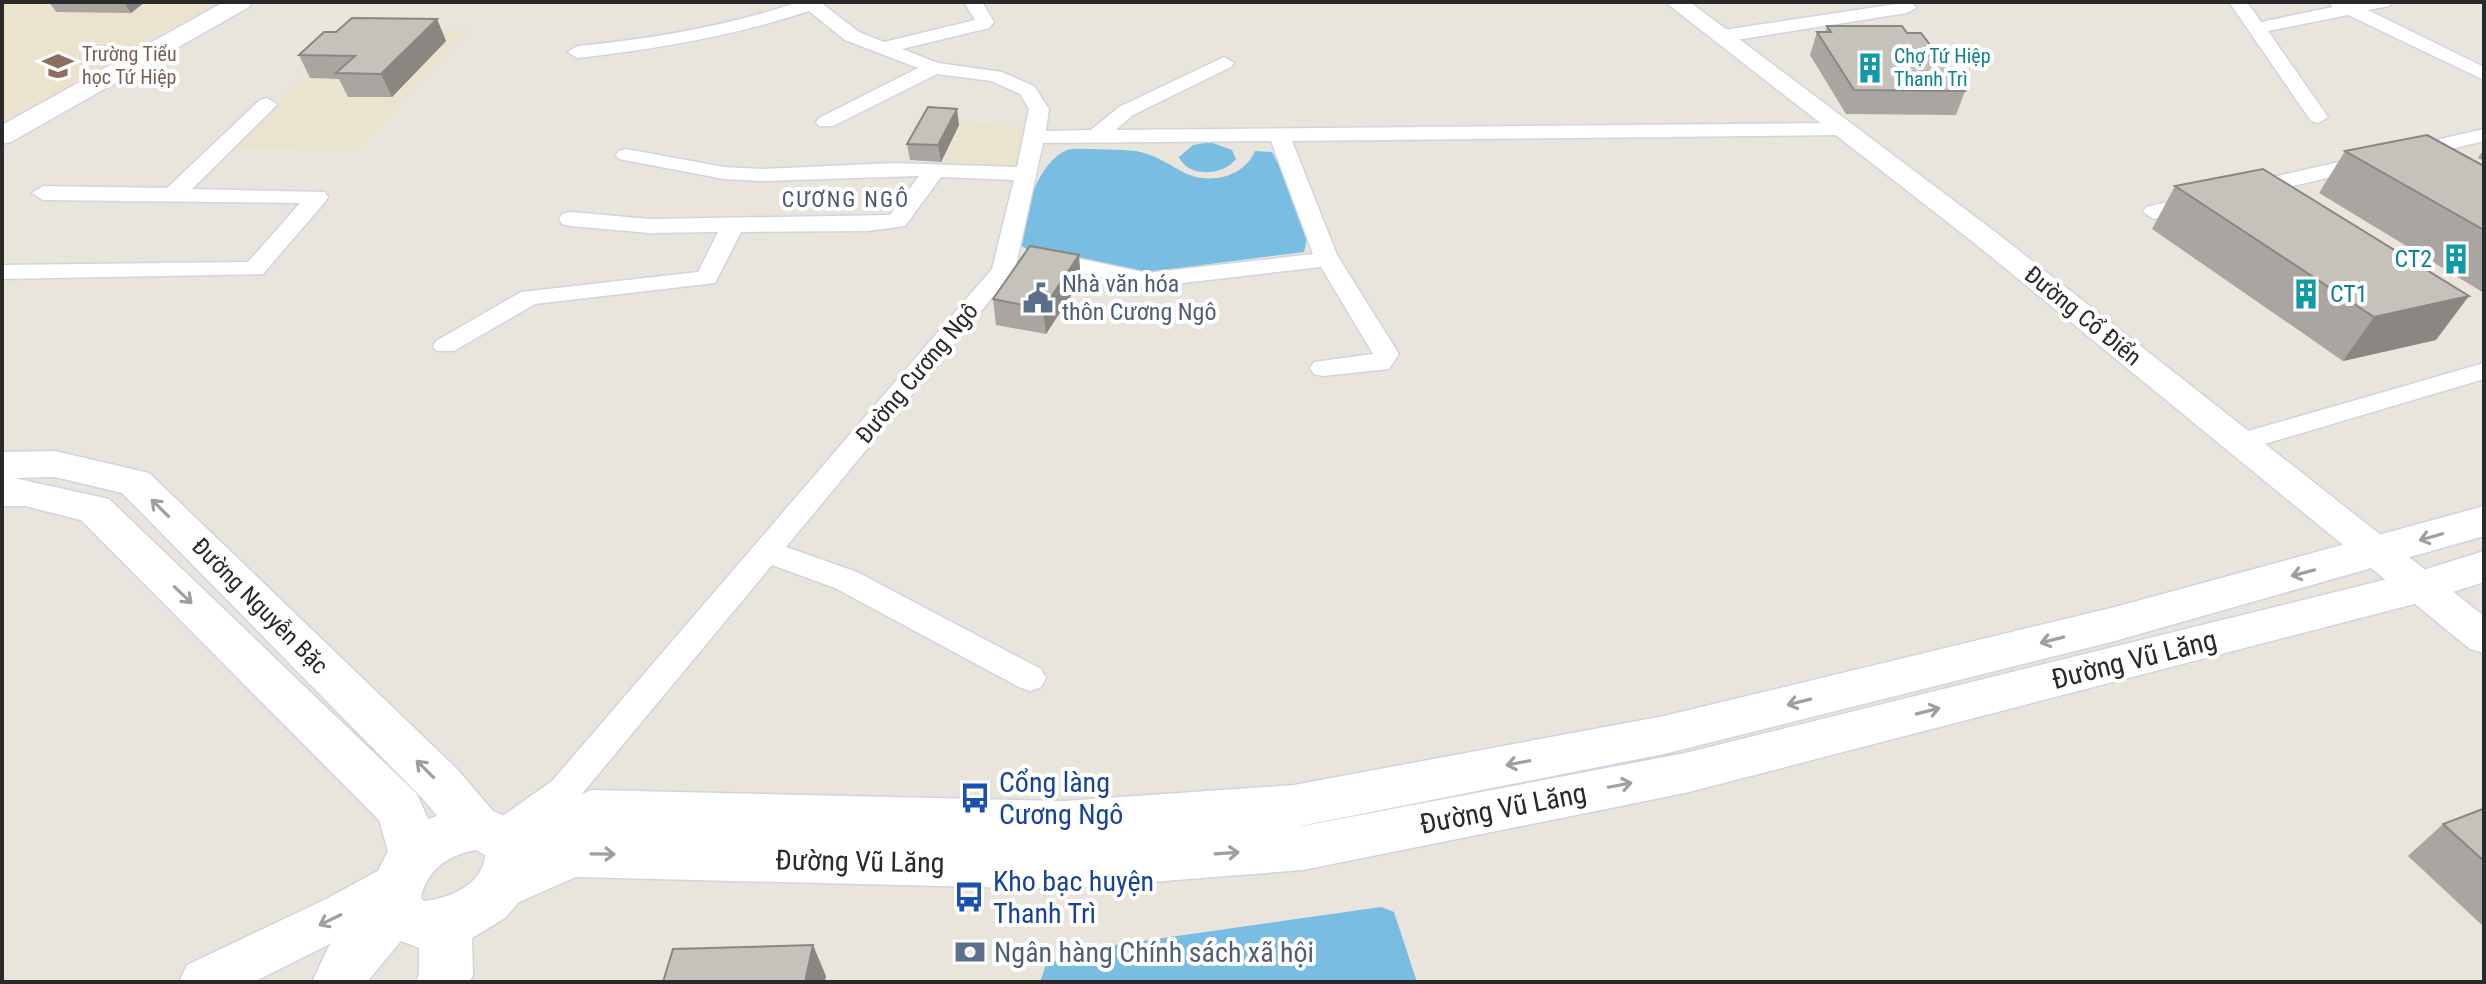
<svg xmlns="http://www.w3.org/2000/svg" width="2486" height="984" font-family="'Roboto Condensed',sans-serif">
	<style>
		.education { fill: #eae3cd }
		.water { fill: #79bee2 }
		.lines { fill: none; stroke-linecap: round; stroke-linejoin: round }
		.minor-casing { stroke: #d1d3e0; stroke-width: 3 }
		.tertiary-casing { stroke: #d1d3e0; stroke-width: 3 }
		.secondary-casing { stroke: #d1d3e0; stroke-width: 3 }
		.minor { fill: #fff; fill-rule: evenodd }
		.tertiary { fill: #fff; fill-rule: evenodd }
		.secondary { fill: #fff; fill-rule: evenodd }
		.wall { fill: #a9a6a1 }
		.shaded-wall { fill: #8a8783 }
		.building { fill: #c5c1bb; stroke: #8a8783; stroke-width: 2 }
		.oneway { stroke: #9f9f9f }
		.labels { text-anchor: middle; stroke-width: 8; stroke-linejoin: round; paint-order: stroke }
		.far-education-label { font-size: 20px; fill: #785e54; stroke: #fff; text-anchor: start }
		.far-culture-label { font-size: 20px; fill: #0d838f; stroke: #fff; text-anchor: start }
		.far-neighbourhood-label { font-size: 22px; letter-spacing: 2px; fill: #4e5275; stroke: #fff }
		.culture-label { font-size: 24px; fill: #0d838f; stroke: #fff; text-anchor: end }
		.service-label { font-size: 24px; fill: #4e5e75; stroke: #fff; text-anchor: start }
		.street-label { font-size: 24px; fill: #292929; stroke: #fff }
		.near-street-label { font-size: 28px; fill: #292929; stroke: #fff }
		.near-transit-label { font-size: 28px; fill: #164399; stroke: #fff; text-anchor: start }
		.near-service-label { font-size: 28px; fill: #4e5e75; stroke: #fff; text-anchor: start }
	</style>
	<rect width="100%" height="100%" fill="#eae5dc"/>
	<!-- education -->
	<path class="education" d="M 2,2 L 228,2 L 188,25 L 156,33 L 112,63 L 115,69 L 2,129 Z
		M 362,29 L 470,30 L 359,149 L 229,148 L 345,35 Z
		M 929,120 L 1031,128 L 1021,166 L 996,169 L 904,163 Z"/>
	<!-- water -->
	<path class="water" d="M 1210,142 L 1232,150 L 1236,159 C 1223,176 1188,178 1179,157 L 1193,145 Z
		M 1093,149 C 1107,150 1122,149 1136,151 C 1153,154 1167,163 1181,171 C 1207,186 1244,178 1255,151 L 1272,152 C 1286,181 1314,220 1304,252 L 1133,274 L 1032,253 L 1022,246 C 1020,219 1038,161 1067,150 C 1073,148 1085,149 1093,149 Z
		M 1381,907 L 1394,912 L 1417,982 L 1040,982 L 1045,967 L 1072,951 Z"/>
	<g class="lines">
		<!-- minor casing -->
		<g class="minor-casing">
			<path id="minor" d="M 799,2 L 820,2 L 859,32 L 884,42 L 975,20 L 964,2 L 982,2 L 994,22 L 989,28 L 902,49 L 938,63 L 1002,72 L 1034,86 L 1049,109 L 1046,131 L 1091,130 L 1119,107 L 1224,57 L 1234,63 L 1231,67 L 1133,115 L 1116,130 L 1841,123 L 1851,129 L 1841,135 L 1292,141 L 1337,255 L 1399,354 L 1389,369 L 1323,376 L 1314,374 L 1310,368 L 1314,362 L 1373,354 L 1321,267 L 1147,287 L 1035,263 L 1031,258 L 1035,253 L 1043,251 L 1147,273 L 1313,254 L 1271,141 L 1043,143 L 1015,270 L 786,547 L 857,572 L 1041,669 L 1046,678 L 1041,687 L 1030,691 L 1019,687 L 835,588 L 772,565 L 576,801 L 514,847 L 502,851 L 490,847 L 484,836 L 490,825 L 552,781 L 992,269 L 1014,180 L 941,177 L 905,226 L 868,231 L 741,232 L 715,283 L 535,304 L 454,351 L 436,351 L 433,346 L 436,341 L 521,292 L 698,272 L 718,232 L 650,233 L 570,226 L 562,224 L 559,219 L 562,214 L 570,212 L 650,219 L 890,215 L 919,176 L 762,181 L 724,179 L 619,159 L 616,155 L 619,151 L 626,149 L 724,167 L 762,169 L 895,163 L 1017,167 L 1029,109 L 1020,94 L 991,81 L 937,74 L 833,126 L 819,126 L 816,122 L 819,118 L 918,68 L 845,40 L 809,11 C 733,36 656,49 577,58 L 568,52 L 577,46 C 653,39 726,26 799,2 Z
				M 1894,2 L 1912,2 L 1916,8 L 1907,13 L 1723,42 L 1714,36 L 1723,30 L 1896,4 Z
				M 2229,2 L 2247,2 L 2261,22 L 2333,7 L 2328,2 L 2392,2 L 2389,6 L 2368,10 L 2484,67 L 2484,80 L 2348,15 L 2268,31 L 2328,117 L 2318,123 L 2311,121 Z
				M 267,98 L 277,104 L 274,108 L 192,189 L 325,192 L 328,197 L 325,202 L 263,274 L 2,279 L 2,265 L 248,262 L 300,203 L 43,200 L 32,193 L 43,186 L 167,188 L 260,100 Z
				M 2484,129 L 2484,141 L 2247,197 L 2236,190 L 2247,183 Z
				M 2199,195 L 2207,197 L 2210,202 L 2207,207 L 2154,219 L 2143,212 L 2146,207 Z
				M 2484,363 L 2484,379 L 2241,451 L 2231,448 L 2228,442 L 2231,436 Z"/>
		</g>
		<!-- tertiary casing -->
		<g class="tertiary-casing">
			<path id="tertiary" d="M 224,2 L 252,2 L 249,7 L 11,142 L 2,144 L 2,125 Z
				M 1665,2 L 1690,2 L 1998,234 L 2484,616 L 2484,653 L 2470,649 L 1978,246 Z
				M 398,860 L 414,866 L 421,881 L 414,896 L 360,929 L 254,982 L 179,982 L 187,965 L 326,899 Z"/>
		</g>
		<!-- secondary casing -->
		<g class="secondary-casing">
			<path id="secondary" d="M 55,451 L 149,473 L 458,770 L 493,811 L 520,823 L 591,790 L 1064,801 L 1294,785 L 1664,716 L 2115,607 L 2484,506 L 2484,536 L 2115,641 L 1664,754 L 1300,826 L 1303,826 L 1685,753 L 2420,571 L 2484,551 L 2484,582 L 2422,602 L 1685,793 L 1303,870 L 1061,889 L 576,877 L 519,902 L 505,918 L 472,938 L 473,974 L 470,982 L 416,982 L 419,974 L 419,948 L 401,941 L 367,982 L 312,982 L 329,946 L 369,900 L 371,885 L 388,851 L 379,820 L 81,520 L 25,506 L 2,506 L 2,452 ZM 55,477 L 122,493 L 424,800 L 437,816 L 428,819 L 417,794 L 109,499 L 14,478 ZM 476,850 L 485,855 C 484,884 449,899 424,901 L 421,898 C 426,870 450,854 476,850 Z"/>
		</g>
		<!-- minor -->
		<use href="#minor" class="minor"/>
		<!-- tertiary -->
		<use href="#tertiary" class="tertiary"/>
		<!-- secondary -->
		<use href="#secondary" class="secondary"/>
	</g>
	<!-- wall -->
	<path class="wall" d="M 49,2 L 145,2 L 131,13 L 56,12 Z
		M 437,19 L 446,41 L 392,97 L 348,97 L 339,79 L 310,78 L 299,55 L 336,32 Z
		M 1827,26 L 1907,33 L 1965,91 L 1956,115 L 1846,114 L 1810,55 L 1817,32 L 1825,32 Z
		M 959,125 L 941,162 L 910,160 L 907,144 Z
		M 2484,149 L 2484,161 L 2478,158 Z
		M 2345,151 L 2484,166 L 2484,293 L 2319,193 Z
		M 2175,186 L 2436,340 L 2343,361 L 2152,229 Z
		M 1081,280 L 1046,334 L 996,325 L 993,299 Z
		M 2484,810 L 2484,927 L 2408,856 L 2443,824 Z"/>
	<!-- shaded-wall -->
	<path class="shaded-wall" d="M 124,2 L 145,2 L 131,13 Z
		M 437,19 L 446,41 L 392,97 L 381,74 Z
		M 957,109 L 959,125 L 941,162 L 938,145 Z
		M 1079,255 L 1081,280 L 1046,334 L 1043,309 Z
		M 2469,296 L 2436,340 L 2343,361 L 2374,317 Z
		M 813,945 L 826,976 L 825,982 L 805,982 Z"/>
	<!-- building -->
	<path class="building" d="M 352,18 L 437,19 L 381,74 L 336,73 L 355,56 L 299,55 L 324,32 L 336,32 Z
		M 1827,26 L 1902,26 L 1907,33 L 1921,33 L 1965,91 L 1854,90 L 1817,32 L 1831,32 Z
		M 928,107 L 957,109 L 938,145 L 907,144 Z
		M 2427,135 L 2484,166 L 2484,230 L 2345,151 Z
		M 2263,169 L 2469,296 L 2374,317 L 2175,186 Z
		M 1030,246 L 1079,255 L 1043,309 L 993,299 Z
		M 2483,809 L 2484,810 L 2484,861 L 2443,824 Z
		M 813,945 L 805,982 L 663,982 L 673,949 Z"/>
	<!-- one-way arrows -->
	<defs><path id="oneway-shaft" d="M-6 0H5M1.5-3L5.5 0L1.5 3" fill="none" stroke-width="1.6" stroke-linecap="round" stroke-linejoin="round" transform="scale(2)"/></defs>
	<g class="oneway">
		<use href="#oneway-shaft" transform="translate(160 508) rotate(-135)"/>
		<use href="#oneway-shaft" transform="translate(2431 537) rotate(164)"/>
		<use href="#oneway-shaft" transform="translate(2303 573) rotate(165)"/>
		<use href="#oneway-shaft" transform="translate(183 595) rotate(44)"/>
		<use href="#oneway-shaft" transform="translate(2052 640) rotate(166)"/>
		<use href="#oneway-shaft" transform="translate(1799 702) rotate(166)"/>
		<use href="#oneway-shaft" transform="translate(1928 711) rotate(-14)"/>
		<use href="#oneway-shaft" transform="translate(1518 763) rotate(169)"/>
		<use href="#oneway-shaft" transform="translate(425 769) rotate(-135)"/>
		<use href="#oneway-shaft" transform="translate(1620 785) rotate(-11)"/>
		<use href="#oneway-shaft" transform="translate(1227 853) rotate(-4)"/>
		<use href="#oneway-shaft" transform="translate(603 854) rotate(1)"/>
		<use href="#oneway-shaft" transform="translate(330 920) rotate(154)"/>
	</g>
	<!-- icons -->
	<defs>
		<g id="school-bare" transform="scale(2.4)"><path d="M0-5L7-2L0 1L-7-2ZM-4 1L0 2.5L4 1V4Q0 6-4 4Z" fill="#8d6e63" stroke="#fff" stroke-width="2.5" paint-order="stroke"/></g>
		<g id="building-bare" transform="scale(2.4)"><path d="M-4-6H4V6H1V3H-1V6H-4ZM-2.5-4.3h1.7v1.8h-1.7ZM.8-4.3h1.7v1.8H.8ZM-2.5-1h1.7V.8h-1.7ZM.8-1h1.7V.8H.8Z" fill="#0f9aa8" stroke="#fff" stroke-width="2.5" paint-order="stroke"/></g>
		<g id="civic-bare" transform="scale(2.4)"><path d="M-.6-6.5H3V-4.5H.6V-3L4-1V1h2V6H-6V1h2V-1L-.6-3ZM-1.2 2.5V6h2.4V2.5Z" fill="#5c6f8a" stroke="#fff" stroke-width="2.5" paint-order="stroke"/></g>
		<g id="bus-bare" transform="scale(2.4)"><path d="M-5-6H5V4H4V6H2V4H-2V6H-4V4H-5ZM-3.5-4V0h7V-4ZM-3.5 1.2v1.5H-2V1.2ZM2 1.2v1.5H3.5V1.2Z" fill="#1a4fb4" stroke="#fff" stroke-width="2.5" paint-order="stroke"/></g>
		<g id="bank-bare" transform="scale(2.4)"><path d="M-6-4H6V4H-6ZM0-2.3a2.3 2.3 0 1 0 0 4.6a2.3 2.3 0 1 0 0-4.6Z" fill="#5c6f8a" stroke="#fff" stroke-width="2.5" paint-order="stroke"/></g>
	</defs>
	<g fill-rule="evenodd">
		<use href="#school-bare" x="58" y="66"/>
		<use href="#building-bare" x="1870" y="68"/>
		<use href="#building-bare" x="2456" y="259"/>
		<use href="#building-bare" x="2306" y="294"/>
		<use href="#civic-bare" x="1038" y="298"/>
		<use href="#bus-bare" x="975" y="798"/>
		<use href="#bus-bare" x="969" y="897"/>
		<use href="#bank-bare" x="970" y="952"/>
	</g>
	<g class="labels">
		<!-- far-education labels -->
		<g class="far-education-label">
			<text x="82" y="61">Trường Tiểu<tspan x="82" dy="23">học Tứ Hiệp</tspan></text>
		</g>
		<!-- far-culture labels -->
		<g class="far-culture-label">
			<text x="1894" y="63">Chợ Tứ Hiệp<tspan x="1894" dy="23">Thanh Trì</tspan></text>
		</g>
		<!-- far-neighbourhood labels -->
		<g class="far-neighbourhood-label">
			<text x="846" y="207">CƯƠNG NGÔ</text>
		</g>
		<!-- culture labels -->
		<g class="culture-label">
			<text x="2432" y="267">CT2</text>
			<text x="2330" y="302" text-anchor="start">CT1</text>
		</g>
		<!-- service labels -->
		<g class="service-label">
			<text x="1062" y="292">Nhà văn hóa<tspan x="1062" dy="28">thôn Cương Ngô</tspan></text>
		</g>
		<!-- street labels -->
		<g class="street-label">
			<text transform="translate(2083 316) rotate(39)" y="8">Đường Cổ Điển</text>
			<text transform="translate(917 373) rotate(-50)" y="8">Đường Cương Ngô</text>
			<text transform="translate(260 606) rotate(45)" y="8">Đường Nguyễn Bặc</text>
		</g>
		<!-- near-street labels -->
		<g class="near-street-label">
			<text transform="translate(2134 659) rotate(-14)" y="10">Đường Vũ Lăng</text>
			<text transform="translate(1503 808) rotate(-11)" y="10">Đường Vũ Lăng</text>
			<text transform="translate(860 861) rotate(1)" y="10">Đường Vũ Lăng</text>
		</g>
		<!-- near-transit labels -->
		<g class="near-transit-label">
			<text x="999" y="792">Cổng làng<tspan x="999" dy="32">Cương Ngô</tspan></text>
			<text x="993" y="891">Kho bạc huyện<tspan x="993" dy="32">Thanh Trì</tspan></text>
		</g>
		<!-- near-service labels -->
		<g class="near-service-label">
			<text x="994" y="962">Ngân hàng Chính sách xã hội</text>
		</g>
	</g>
	<!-- border -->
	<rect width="2486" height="984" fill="none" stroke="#292929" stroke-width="8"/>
</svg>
